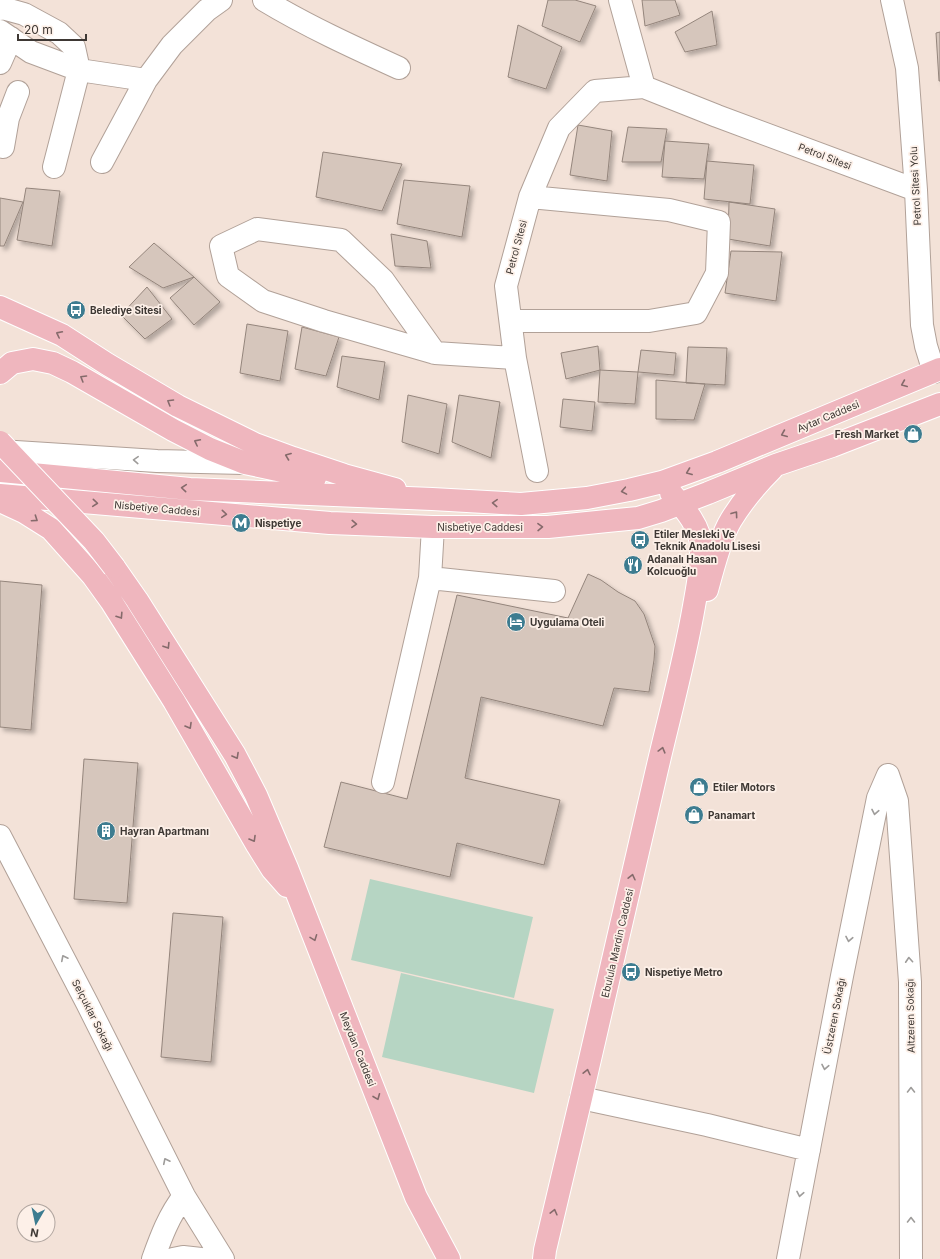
<svg xmlns="http://www.w3.org/2000/svg" width="940" height="1259" font-family="Inter,sans-serif">
	<style>
		.green { fill: #b6d5c3 }
		.building { fill: #d6c6bc; stroke: #94857c; filter: url(#shadow) }
		.lines { fill: none; stroke-linecap: round; stroke-linejoin: round }
		.minor-casing { stroke: #b1a198; stroke-width: 24 }
		.major-casing { stroke: #fff; stroke-width: 24 }
		.minor { stroke: #fff; stroke-width: 22 }
		.major { stroke: #efb6be; stroke-width: 22 }
		.major-bridge-casing { stroke: #fff; stroke-width: 24; stroke-linecap: butt }
		.major-bridge { stroke: #efb6be; stroke-width: 22 }
		.oneway { stroke: #856a6b }
		.oneway2 { stroke: #9e9c9a }
		.labels { text-anchor: middle; stroke-width: 3.5; stroke-linejoin: round; paint-order: stroke }
		.street-label { font-size: 10px; fill: #3e3834; stroke: #fdf0e8 }
		.poi-label { font-size: 10px; font-weight: bold; fill: #3e3834; stroke: #fdf0e8; text-anchor: start }
	</style>
	<defs>
		<filter id="shadow"><feDropShadow dx="3.5" dy="3.5" stdDeviation="2" flood-color="#0004"/></filter>
	</defs>
	<rect width="100%" height="100%" fill="#f3e2d8"/>
	<!-- green -->
	<path class="green" d="M 370,879 L 533,917 L 514,998 L 351,960 Z
		M 401,973 L 554,1009 L 534,1093 L 382,1057 Z"/>
	<!-- building -->
	<path class="building" d="M 548,0 L 575,0 L 596,6 L 580,42 L 542,26 Z
		M 642,0 L 675,0 L 680,15 L 645,26 Z
		M 712,11 L 717,45 L 685,52 L 675,32 Z
		M 518,25 L 562,47 L 546,89 L 508,77 Z
		M 940,32 L 940,81 L 939,81 L 936,33 Z
		M 578,125 L 612,131 L 607,181 L 570,175 Z
		M 628,127 L 667,129 L 661,162 L 622,162 Z
		M 665,141 L 709,144 L 704,179 L 662,177 Z
		M 323,152 L 402,164 L 382,211 L 316,197 Z
		M 707,161 L 754,165 L 750,204 L 704,199 Z
		M 404,180 L 470,186 L 462,237 L 397,224 Z
		M 26,188 L 60,191 L 52,246 L 17,240 Z
		M 0,198 L 23,202 L 4,246 L 0,246 Z
		M 729,202 L 775,209 L 770,246 L 728,239 Z
		M 391,234 L 427,241 L 431,268 L 395,266 Z
		M 154,243 L 194,277 L 163,288 L 129,267 Z
		M 731,251 L 782,252 L 776,301 L 725,293 Z
		M 194,277 L 220,302 L 194,325 L 170,298 Z
		M 147,287 L 172,319 L 145,339 L 121,315 Z
		M 247,324 L 288,331 L 280,381 L 240,373 Z
		M 302,327 L 339,337 L 326,376 L 295,369 Z
		M 598,346 L 600,370 L 566,379 L 561,353 Z
		M 688,347 L 727,348 L 725,385 L 686,383 Z
		M 641,350 L 676,353 L 674,375 L 638,372 Z
		M 342,356 L 385,362 L 379,400 L 337,387 Z
		M 600,370 L 638,372 L 635,404 L 598,402 Z
		M 656,380 L 705,384 L 694,420 L 656,419 Z
		M 408,395 L 447,404 L 439,454 L 402,442 Z
		M 459,395 L 500,402 L 491,458 L 452,442 Z
		M 563,399 L 595,402 L 592,431 L 560,427 Z
		M 588,574 L 601,580 L 618,592 L 635,601 L 644,614 L 655,646 L 654,660 L 649,692 L 614,688 L 603,726 L 481,697 L 465,778 L 560,800 L 544,865 L 457,843 L 450,877 L 324,847 L 341,782 L 407,799 L 457,595 L 568,618 Z
		M 0,581 L 42,585 L 31,730 L 0,727 Z
		M 84,759 L 138,763 L 127,903 L 74,899 Z
		M 173,913 L 223,917 L 211,1062 L 161,1057 Z"/>
	<g class="lines">
		<!-- minor casing -->
		<g class="minor-casing">
			<path id="minor" d="M 264,0 C 307,26 353,47 399,68
				M 620,0 L 644,87
				M 892,0 L 907,68 L 916,190 L 922,325 L 926,346 L 934,372
				M 0,9 L 2,8 L 24,14 L 59,33 L 74,47 L 79,70 L 54,167
				M 0,31 L 31,52 L 79,70 L 146,80 L 172,45 L 207,10 L 221,0
				M 0,63 L 11,38
				M 3,147 L 8,118 L 18,92
				M 102,162 L 146,80
				M 511,321 L 649,321 L 696,313 L 717,273 L 719,222 L 669,210 L 530,197
				M 435,353 L 383,280 L 341,240 L 257,229 L 221,246 L 228,276 L 263,301 L 324,321 L 435,353 L 515,358
				M 0,451 L 157,461 L 244,463
				M 537,471 L 515,358 L 506,286 L 530,197 L 559,128 L 595,91 L 644,87 L 717,116 L 916,190
				M 430,578 L 554,591
				M 888,775 L 897,801 L 910,982 L 911,1259
				M 383,782 L 430,578 L 433,527
				M 0,836 L 87,1003 L 184,1196 L 223,1259
				M 581,1098 L 707,1125 L 809,1150
				M 153,1259 C 161,1237 169,1215 184,1196
				M 173,1259 L 183,1257 L 201,1259
				M 788,1259 L 842,976 L 878,798 L 888,775"/>
		</g>
		<!-- major casing -->
		<g class="major-casing">
			<path id="major" d="M 0,307 L 62,335 L 107,364 L 178,406 L 255,444 L 293,458 L 344,475 L 395,489
				M 0,373 L 12,363 L 33,359 L 53,363 L 72,372 L 173,430 L 210,449 L 245,463 L 315,478
				M 0,471 L 190,489 L 432,499 L 521,504 L 587,498 L 629,490 L 662,482 L 717,462 L 940,369
				M 0,495 L 330,523 L 433,527 L 548,527 L 607,521 L 638,518 L 661,511 L 708,493 L 776,465 L 832,446 L 940,404
				M 0,501 L 24,512 L 51,529 L 93,576 L 111,601 L 174,701 L 257,845 L 272,869 L 287,886
				M 114,567 L 137,600 L 235,755 L 256,795 L 287,868 L 416,1197 L 449,1259
				M 707,590 C 713,569 720,538 731,520 C 742,502 757,484 772,469
				M 544,1259 L 545,1250 C 583,1093 618,936 655,778 C 668,721 684,664 694,606 C 697,589 702,564 701,547 C 701,527 684,508 671,493"/>
		</g>
		<!-- minor -->
		<use href="#minor" class="minor"/>
		<!-- major -->
		<use href="#major" class="major"/>
		<!-- major-bridge casing -->
		<g class="major-bridge-casing">
			<path id="major-bridge" d="M 0,442 L 94,541 L 114,567"/>
		</g>
		<!-- major-bridge -->
		<use href="#major-bridge" class="major-bridge"/>
	</g>
	<!-- one-way arrows -->
	<defs><path id="oneway-chevron" d="M-2-3.5L2.5 0L-2 3.5" fill="none" stroke-width="1.6" stroke-linecap="round" stroke-linejoin="round"/></defs>
	<g class="oneway">
		<use href="#oneway-chevron" transform="translate(59 334) rotate(-153)"/>
		<use href="#oneway-chevron" transform="translate(83 378) rotate(-149)"/>
		<use href="#oneway-chevron" transform="translate(904 384) rotate(157)"/>
		<use href="#oneway-chevron" transform="translate(170 402) rotate(-149)"/>
		<use href="#oneway-chevron" transform="translate(784 434) rotate(157)"/>
		<use href="#oneway-chevron" transform="translate(197 442) rotate(-153)"/>
		<use href="#oneway-chevron" transform="translate(288 456) rotate(-159)"/>
		<use href="#oneway-chevron" transform="translate(689 472) rotate(159)"/>
		<use href="#oneway-chevron" transform="translate(184 488) rotate(-175)"/>
		<use href="#oneway-chevron" transform="translate(624 491) rotate(170)"/>
		<use href="#oneway-chevron" transform="translate(95 503) rotate(5)"/>
		<use href="#oneway-chevron" transform="translate(495 503) rotate(-177)"/>
		<use href="#oneway-chevron" transform="translate(224 514) rotate(5)"/>
		<use href="#oneway-chevron" transform="translate(735 514) rotate(-54)"/>
		<use href="#oneway-chevron" transform="translate(35 519) rotate(34)"/>
		<use href="#oneway-chevron" transform="translate(354 524) rotate(3)"/>
		<use href="#oneway-chevron" transform="translate(540 527) rotate(-1)"/>
		<use href="#oneway-chevron" transform="translate(120 616) rotate(57)"/>
		<use href="#oneway-chevron" transform="translate(167 646) rotate(58)"/>
		<use href="#oneway-chevron" transform="translate(189 726) rotate(60)"/>
		<use href="#oneway-chevron" transform="translate(662 750) rotate(-75)"/>
		<use href="#oneway-chevron" transform="translate(236 756) rotate(61)"/>
		<use href="#oneway-chevron" transform="translate(253 839) rotate(60)"/>
		<use href="#oneway-chevron" transform="translate(632 877) rotate(-77)"/>
		<use href="#oneway-chevron" transform="translate(314 938) rotate(69)"/>
		<use href="#oneway-chevron" transform="translate(587 1072) rotate(-77)"/>
		<use href="#oneway-chevron" transform="translate(377 1097) rotate(68)"/>
		<use href="#oneway-chevron" transform="translate(554 1212) rotate(-76)"/>
	</g>
	<g class="oneway2">
		<use href="#oneway-chevron" transform="translate(136 460) rotate(-177)"/>
		<use href="#oneway-chevron" transform="translate(875 812) rotate(101)"/>
		<use href="#oneway-chevron" transform="translate(849 939) rotate(101)"/>
		<use href="#oneway-chevron" transform="translate(64 958) rotate(-117)"/>
		<use href="#oneway-chevron" transform="translate(909 960) rotate(-94)"/>
		<use href="#oneway-chevron" transform="translate(825 1067) rotate(101)"/>
		<use href="#oneway-chevron" transform="translate(911 1090) rotate(-90)"/>
		<use href="#oneway-chevron" transform="translate(166 1161) rotate(-116)"/>
		<use href="#oneway-chevron" transform="translate(800 1194) rotate(101)"/>
		<use href="#oneway-chevron" transform="translate(911 1220) rotate(-90)"/>
	</g>
	<!-- icons -->
	<defs>
		<g id="bus-disc" transform="scale(1)"><circle r="9.5" fill="#3d7c90" stroke="#fdf0e8"/><path d="M-5-6H5V4H4V6H2V4H-2V6H-4V4H-5ZM-3.5-4V0h7V-4ZM-3.5 1.2v1.5H-2V1.2ZM2 1.2v1.5H3.5V1.2Z" fill="#fff"/></g>
		<g id="shop-disc" transform="scale(1)"><circle r="9.5" fill="#3d7c90" stroke="#fdf0e8"/><path d="M-5-2.5h2.3a2.7 3.5 0 0 1 5.4 0H5L5.5 6h-11ZM-1.5-2.5h3a1.5 2.3 0 0 0-3 0Z" fill="#fff"/></g>
		<g id="metro-disc" transform="scale(1)"><circle r="9.5" fill="#3d7c90" stroke="#fdf0e8"/><path d="M-5.5 5V-5H-3L0 0L3-5H5.5V5H3V-.5L0 4L-3-.5V5Z" fill="#fff"/></g>
		<g id="restaurant-disc" transform="scale(1)"><circle r="9.5" fill="#3d7c90" stroke="#fdf0e8"/><path d="M-5-6h1v4h1v-4h1v4h1v-4h1v5L-1.5 .5V6h-2V.5L-5-1ZM5-6V6H3V1.5H1.5Q1.5-4 5-6Z" fill="#fff"/></g>
		<g id="hotel-disc" transform="scale(1)"><circle r="9.5" fill="#3d7c90" stroke="#fdf0e8"/><path d="M-6-4.5h1.5V1H6V5H4.5V3h-9V5H-6ZM-4 0a1.8 1.8 0 1 1 3.6 0ZM.5 0V-2.5h3Q6-2.5 6 0Z" fill="#fff"/></g>
		<g id="building-disc" transform="scale(1)"><circle r="9.5" fill="#3d7c90" stroke="#fdf0e8"/><path d="M-4-6H4V6H1V3H-1V6H-4ZM-2.5-4.3h1.7v1.8h-1.7ZM.8-4.3h1.7v1.8H.8ZM-2.5-1h1.7V.8h-1.7ZM.8-1h1.7V.8H.8Z" fill="#fff"/></g>
	</defs>
	<g fill-rule="evenodd">
		<use href="#bus-disc" x="76" y="310"/>
		<use href="#shop-disc" x="913" y="434"/>
		<use href="#metro-disc" x="241" y="523"/>
		<use href="#bus-disc" x="640" y="540"/>
		<use href="#restaurant-disc" x="633" y="565"/>
		<use href="#hotel-disc" x="516" y="622"/>
		<use href="#shop-disc" x="699" y="787"/>
		<use href="#shop-disc" x="694" y="815"/>
		<use href="#building-disc" x="106" y="831"/>
		<use href="#bus-disc" x="631" y="972"/>
	</g>
	<g class="labels">
		<!-- street labels -->
		<g class="street-label">
			<text transform="translate(825 156) rotate(21)" y="4">Petrol Sitesi</text>
			<text transform="translate(915 186) rotate(-93)" y="4">Petrol Sitesi Yolu</text>
			<text transform="translate(516 247) rotate(-75)" y="4">Petrol Sitesi</text>
			<text transform="translate(828 416) rotate(-23)" y="4">Aytar Caddesi</text>
			<text transform="translate(157 508) rotate(5)" y="4">Nisbetiye Caddesi</text>
			<text x="480" y="531">Nisbetiye Caddesi</text>
			<text transform="translate(617 943) rotate(-77)" y="4">Ebulula Mardin Caddesi</text>
			<text transform="translate(93 1015) rotate(63)" y="4">Selçuklar Sokağı</text>
			<text transform="translate(834 1016) rotate(-79)" y="4">Üstzeren Sokağı</text>
			<text transform="translate(910 1016) rotate(-91)" y="4">Altzeren Sokağı</text>
			<text transform="translate(358 1049) rotate(68)" y="4">Meydan Caddesi</text>
		</g>
		<!-- poi labels -->
		<g class="poi-label">
			<text x="90" y="314">Belediye Sitesi</text>
			<text x="899" y="438" text-anchor="end">Fresh Market</text>
			<text x="255" y="527">Nispetiye</text>
			<text x="654" y="538">Etiler Mesleki Ve<tspan x="654" dy="12">Teknik Anadolu Lisesi</tspan></text>
			<text x="647" y="563">Adanalı Hasan<tspan x="647" dy="12">Kolcuoğlu</tspan></text>
			<text x="530" y="626">Uygulama Oteli</text>
			<text x="713" y="791">Etiler Motors</text>
			<text x="708" y="819">Panamart</text>
			<text x="120" y="835">Hayran Apartmanı</text>
			<text x="645" y="976">Nispetiye Metro</text>
		</g>
	</g>
	<!-- north arrow -->
	<g transform="translate(36 1223) rotate(189)"><circle r="19" fill="#fdf0e8" stroke="#b1a6a0"/>
	<path d="M0-3L7 15L0 10L-7 15Z" fill="#3d7c90"/>
	<text y="-6" font-size="11" font-weight="bold" text-anchor="middle" fill="#3e3834">N</text>
	</g>
	<!-- scale -->
	<path d="M18 34v6h68v-6" fill="none" stroke="#3e3834" stroke-width="2"/>
	<text x="24" y="34" font-size="12" fill="#3e3834" stroke="#fdf0e8" stroke-width="3" paint-order="stroke">20 m</text>
</svg>
